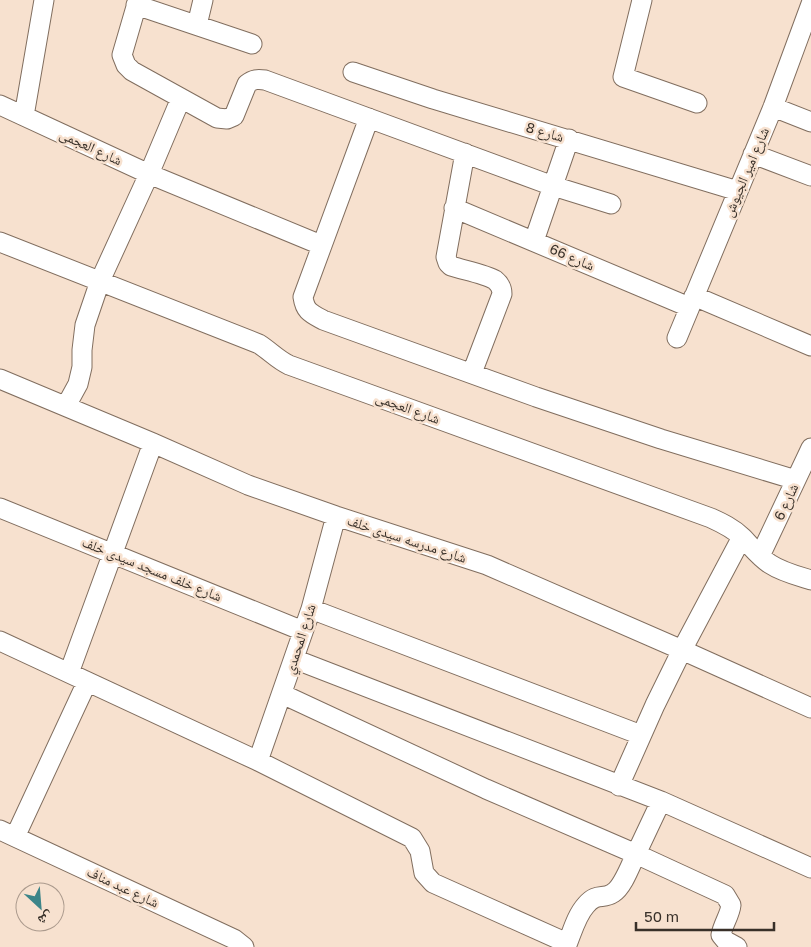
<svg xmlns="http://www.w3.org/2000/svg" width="811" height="947" font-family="'Golos Text','Noto Naskh Arabic',sans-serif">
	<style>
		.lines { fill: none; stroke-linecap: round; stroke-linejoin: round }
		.street-casing { stroke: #816e5f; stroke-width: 21 }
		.street { stroke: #fff; stroke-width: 19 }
		.labels { text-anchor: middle; stroke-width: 5; stroke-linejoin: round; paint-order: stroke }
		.street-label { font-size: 14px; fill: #383029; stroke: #f7e1cf }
	</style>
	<rect width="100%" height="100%" fill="#f7e1cf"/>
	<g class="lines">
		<!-- street casing -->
		<g class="street-casing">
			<path id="street" d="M 138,0 L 122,55 L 126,65 L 132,71 L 217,118 L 227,119 L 234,116 L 247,84 C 253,79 258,79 265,80 L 553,186 L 611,204
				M 642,0 L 623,77 L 697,103
				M 136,5 L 252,44
				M 197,25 L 203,0
				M 353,72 L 433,99 L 738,191
				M 0,105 L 149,174 L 321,245
				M 773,107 L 811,122
				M 24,116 L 44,0
				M 369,118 L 303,297 C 305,311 310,313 323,320 L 536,397 L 661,439 L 796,480
				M 465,153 L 446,257 L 448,263 L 451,266 C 463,270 485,274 495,280 C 500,284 502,288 502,294 L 472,373
				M 753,154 L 811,176
				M 454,208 L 689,307
				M 534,241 L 569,139
				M 0,242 L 259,344 C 270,351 278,360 289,365 L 711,518 C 722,523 733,528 742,537 C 751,546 759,557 770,564 C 782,572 798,576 811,580
				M 694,296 L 811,346
				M 677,338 L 773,107 L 811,4
				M 0,379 L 153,443 L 248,485 L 336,516 L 487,565 L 682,650 L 811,708
				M 66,406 L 78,384 L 82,367 L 82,350 L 85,325 L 100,281 L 149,174 L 181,98
				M 0,508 L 303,631
				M 760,556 L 811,448
				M 311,609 L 641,735
				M 0,641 L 258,761 L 412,838 L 420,851 L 424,873 L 433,883 L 567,943
				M 294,659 L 661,801 L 811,868
				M 69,673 L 153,443
				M 282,694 L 486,789 L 636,854 C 631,864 623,887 613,893 C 603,900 597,892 586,905 C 576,916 572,933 566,947
				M 258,761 L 311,609 L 336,516
				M 619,786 L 655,705 L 682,650 L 742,537
				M 661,801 L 636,854 L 725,895 L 731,905 C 730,915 723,924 721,935 L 726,941 L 737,947
				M 0,830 L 234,939 L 244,947
				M 15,837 L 87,682"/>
		</g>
		<!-- street -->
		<use href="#street" class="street"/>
	</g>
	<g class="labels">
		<!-- street labels -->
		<g class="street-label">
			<text transform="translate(545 132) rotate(16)" y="5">شارع 8</text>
			<text transform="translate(91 147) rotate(25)" y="5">شارع العجمى</text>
			<text transform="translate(746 172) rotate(-67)" y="5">شارع امير الجيوش</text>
			<text transform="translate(572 257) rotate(23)" y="5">شارع 66</text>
			<text transform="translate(408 408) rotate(20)" y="5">شارع العجمى</text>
			<text transform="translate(786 502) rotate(-65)" y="5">شارع 6</text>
			<text transform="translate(407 539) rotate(18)" y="5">شارع مدرسه سيدى خلف</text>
			<text transform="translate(152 569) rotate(22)" y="5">شارع خلف مسجد سيدى خلف</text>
			<text transform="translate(300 639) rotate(-72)" y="5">شارع المحمدي</text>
			<text transform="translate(123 887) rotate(25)" y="5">شارع عبد مناف</text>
		</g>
	</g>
	<!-- north arrow -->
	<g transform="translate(40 907) rotate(154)"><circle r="24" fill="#f7e1cf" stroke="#ab9a8d"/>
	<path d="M0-4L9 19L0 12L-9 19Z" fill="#3d8589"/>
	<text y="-8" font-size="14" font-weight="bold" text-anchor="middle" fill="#383029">ش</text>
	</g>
	<!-- scale -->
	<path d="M636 922v8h138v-8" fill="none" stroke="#383029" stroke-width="2.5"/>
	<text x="644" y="922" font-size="15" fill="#383029" stroke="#f7e1cf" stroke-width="4" paint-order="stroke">50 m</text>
</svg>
